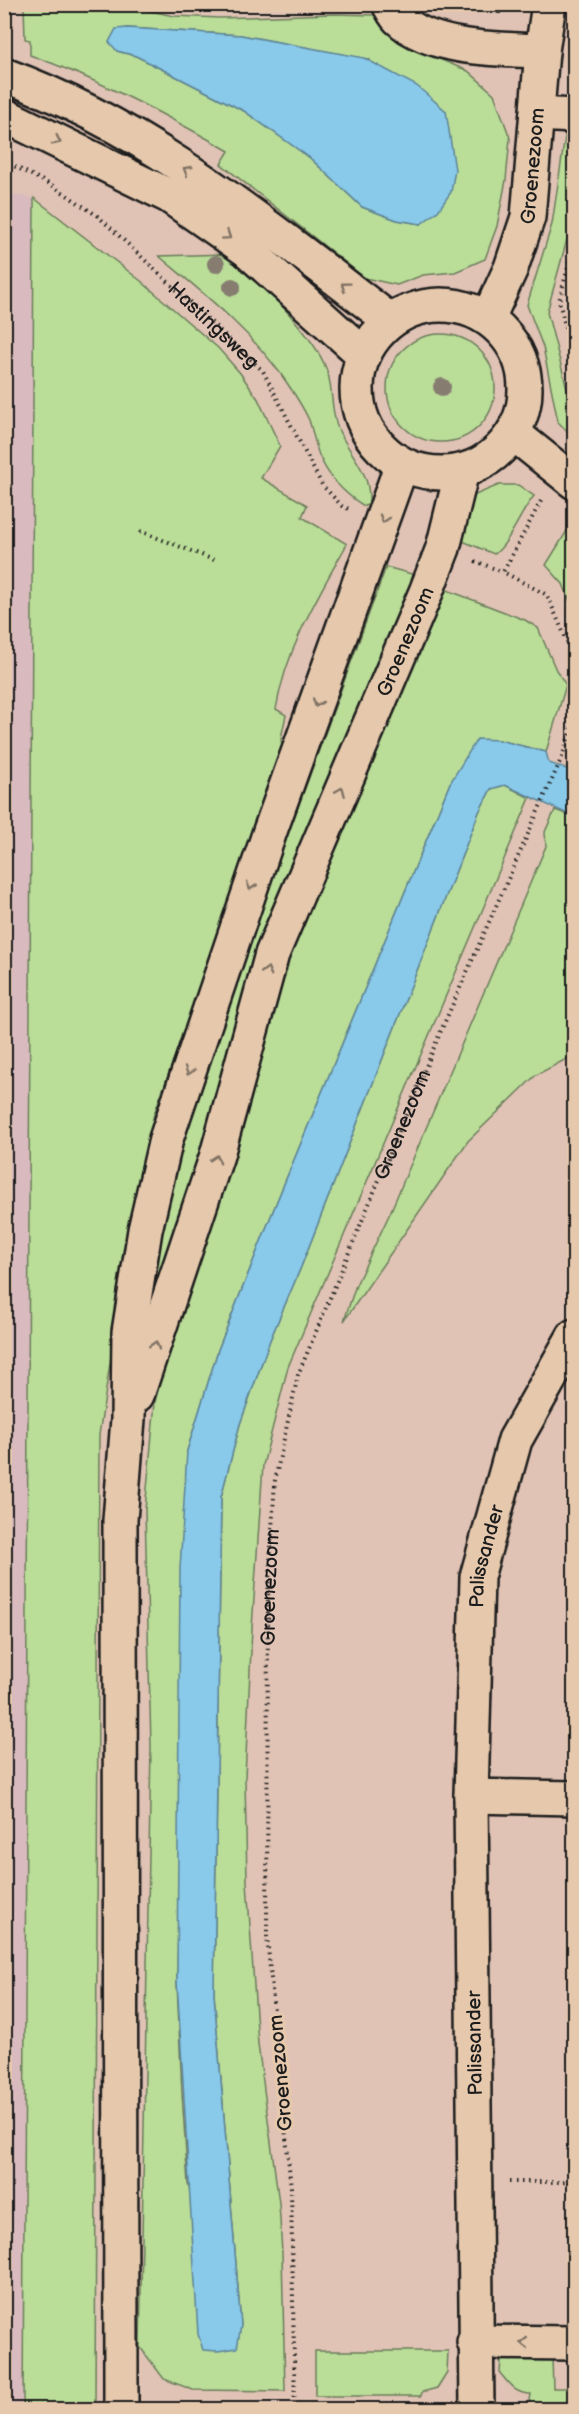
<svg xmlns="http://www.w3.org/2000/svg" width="579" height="2414" font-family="'Balsamiq Sans',sans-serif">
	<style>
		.built { fill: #d9bbbf }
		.green { fill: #badd98; stroke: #6b7c5a; stroke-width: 1.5; fill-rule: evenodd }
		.water { fill: #89c9e9; stroke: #5d8497; stroke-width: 1.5 }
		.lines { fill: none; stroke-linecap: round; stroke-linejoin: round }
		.minor-casing { stroke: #1c1c1c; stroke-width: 38 }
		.path { stroke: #1c1c1c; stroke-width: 4; stroke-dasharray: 1.5 4.5; stroke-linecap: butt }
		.minor { stroke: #e6c9ad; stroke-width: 33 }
		.rail-casing { stroke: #1c1c1c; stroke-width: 7 }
		.rail { stroke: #e6c9ad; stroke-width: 4.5; stroke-dasharray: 14; stroke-linecap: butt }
		.tree { fill: #867d6f }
		.oneway { stroke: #817264 }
		.labels { text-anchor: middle; stroke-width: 6; stroke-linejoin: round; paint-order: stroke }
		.street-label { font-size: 20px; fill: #1c1c1c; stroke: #e6c9ad }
	</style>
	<rect width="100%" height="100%" fill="#e0c3b5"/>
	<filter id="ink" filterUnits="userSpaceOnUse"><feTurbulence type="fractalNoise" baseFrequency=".0167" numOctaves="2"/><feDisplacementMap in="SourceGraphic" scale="12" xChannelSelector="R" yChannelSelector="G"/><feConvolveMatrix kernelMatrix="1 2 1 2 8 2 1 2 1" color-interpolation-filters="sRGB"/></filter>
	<g filter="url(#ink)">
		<!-- built -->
		<path class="built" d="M 4,193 L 34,198 L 22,2410 L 4,2409 Z"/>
		<!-- green -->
		<path class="green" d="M 24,5 L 122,5 L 174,16 L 220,18 L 332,14 L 376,15 L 398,42 L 468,71 L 494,94 L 510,138 L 506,180 L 497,226 L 485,259 L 455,272 L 423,275 L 397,285 L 365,278 L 221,164 L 229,151 C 164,114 100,80 30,55 L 30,40 L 25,39 ZM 127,28 L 241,35 L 370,60 L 421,224 L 397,220 L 362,207 L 310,158 L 244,111 L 136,56 L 117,51 Z
			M 566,130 L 574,133 L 574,214 L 547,312 L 574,415 L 574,438 L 558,422 L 543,347 L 527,305 L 552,224 Z
			M 34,198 L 141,281 L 218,348 L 240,373 L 258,399 L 280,446 L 261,478 L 307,505 L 302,517 L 347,544 C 318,596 286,649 276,709 L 286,715 L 281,738 L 284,769 L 227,913 L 154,1114 L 132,1220 L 99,1435 L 95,2409 L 23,2410 Z
			M 229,254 C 259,284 316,333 328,374 C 333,392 331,412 338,429 C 351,457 371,471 369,504 L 364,506 C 345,494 328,477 319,455 C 315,444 313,432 309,420 C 302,405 290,387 280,373 C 245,326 204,294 159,256 Z
			M387 388a54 54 0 1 1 108 0a54 54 0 1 1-108 0Z
			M 499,485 L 518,485 L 534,496 C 521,511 508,546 494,554 L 460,540 L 461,522 L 475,495 Z
			M 570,526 L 574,528 L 574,611 L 563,584 L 546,565 Z
			M 386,567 L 419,576 L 146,1337 L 136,1337 L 170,1178 L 208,1053 Z
			M 442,588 L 525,620 L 538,628 L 556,670 L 566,685 L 546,752 L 499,740 L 450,783 L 277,1201 L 218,1350 L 187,1451 L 177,1982 L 182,2093 L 188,2184 L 241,2326 L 214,1994 L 221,1497 L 240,1424 L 270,1340 L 301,1267 L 479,812 L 491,789 L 505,785 L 530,798 L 288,1367 L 263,1465 L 252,1628 L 245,1778 L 247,1882 L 258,2044 L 279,2203 L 282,2253 L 285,2391 L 193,2390 L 164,2379 L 140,2347 L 151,1746 L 145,1510 L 155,1402 L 180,1299 L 282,962 Z
			M 555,810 L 574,817 L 574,1055 L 536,1075 L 468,1141 L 344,1321 L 356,1285 L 390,1213 L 546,846 L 545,832 Z
			M 315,2351 L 448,2351 L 447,2372 L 437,2388 L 422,2392 L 421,2396 L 315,2396 Z
			M 552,2358 L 553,2388 L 574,2388 L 574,2409 L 546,2409 L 529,2406 L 531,2394 C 515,2394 509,2384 500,2373 L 501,2359 Z"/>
		<!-- water -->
		<path class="water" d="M 127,28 L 241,35 L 364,58 L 417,86 L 446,111 L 455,170 L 451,192 L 438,211 L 421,224 L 397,220 L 362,207 L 310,158 L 244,111 L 136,56 L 117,51 L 109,42 L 116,29 Z
			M 477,739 L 499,740 L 546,752 L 549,763 L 570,770 L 574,761 L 574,817 L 505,785 L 491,789 L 479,812 L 301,1267 L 270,1340 L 240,1424 L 221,1497 L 214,1994 L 241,2326 L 237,2348 L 218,2351 L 203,2350 L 198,2334 L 177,1981 L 180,1569 L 187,1451 L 218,1350 L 277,1201 L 450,783 Z"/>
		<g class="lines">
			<!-- minor casing -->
			<g class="minor-casing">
				<g id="minor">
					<path d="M 389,4 C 392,9 395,16 400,20 C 433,50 499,49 542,51"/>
					<path d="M 4,75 C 149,127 270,229 391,321"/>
					<path d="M 537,114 L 574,116"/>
					<path d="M 4,115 L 169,196 L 247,250 L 364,355"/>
					<circle cx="441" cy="389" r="84"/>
					<path id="s3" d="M 488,318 L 511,268 L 528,217 L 542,51 L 549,4"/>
					<path d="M 513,433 L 574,482"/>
					<path id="s4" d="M 137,1395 L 217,1155 L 272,954 L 426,592 L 443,548 L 462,471"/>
					<path d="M 471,1796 L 574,1798"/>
					<path d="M 474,2342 L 574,2343"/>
					<path d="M 121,2410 L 120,1520 L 128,1419 L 129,1332 L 145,1230 L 166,1139 L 270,831 L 402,464"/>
					<path id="s5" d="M 477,2410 L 471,1796 L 477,1577 L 515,1440 L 574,1336"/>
				</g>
			</g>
			<!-- path -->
			<g class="path">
				<path d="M 499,14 L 499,9 L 503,4"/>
				<path id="s1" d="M 4,161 L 55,187 L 99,217 L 263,371 L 322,485 L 342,506 L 349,509"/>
				<path d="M 574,245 L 559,301 L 574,362"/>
				<path d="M 541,501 L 503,572 L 547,595 L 574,657"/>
				<path d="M 140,531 L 214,560"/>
				<path d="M 475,561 L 503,572"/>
				<path d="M 509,2182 L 574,2182"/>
				<path id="s2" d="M 295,2410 L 291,2188 L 267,1937 L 268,1596 L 275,1480 L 298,1375 L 440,1033 L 562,757 L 574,721"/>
			</g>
			<!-- minor -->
			<use href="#minor" class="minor"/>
			<!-- rail casing -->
			<g class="rail-casing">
				<path id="rail" d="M 4,700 L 7,4"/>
			</g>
			<!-- rail -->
			<use href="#rail" class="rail"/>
		</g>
		<!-- trees -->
		<g class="tree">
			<circle cx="216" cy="264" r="9"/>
			<circle cx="232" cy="287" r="9"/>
			<circle cx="442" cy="387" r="9"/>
		</g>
		<!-- one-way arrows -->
		<defs><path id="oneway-chevron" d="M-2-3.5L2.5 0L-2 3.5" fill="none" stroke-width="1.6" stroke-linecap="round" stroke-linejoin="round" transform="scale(1.5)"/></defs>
		<g class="oneway">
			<use href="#oneway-chevron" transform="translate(57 141) rotate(26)"/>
			<use href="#oneway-chevron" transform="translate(187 170) rotate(-149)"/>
			<use href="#oneway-chevron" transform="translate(227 236) rotate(35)"/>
			<use href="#oneway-chevron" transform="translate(345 286) rotate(-143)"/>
			<use href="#oneway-chevron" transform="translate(384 519) rotate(108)"/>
			<use href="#oneway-chevron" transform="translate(317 703) rotate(110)"/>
			<use href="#oneway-chevron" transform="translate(341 791) rotate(-67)"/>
			<use href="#oneway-chevron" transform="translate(251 886) rotate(109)"/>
			<use href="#oneway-chevron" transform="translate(267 971) rotate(-75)"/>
			<use href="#oneway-chevron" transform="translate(189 1071) rotate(109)"/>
			<use href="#oneway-chevron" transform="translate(216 1159) rotate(-73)"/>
			<use href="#oneway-chevron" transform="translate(155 1345) rotate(-72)"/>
			<use href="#oneway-chevron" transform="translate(524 2343) rotate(-179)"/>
		</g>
	</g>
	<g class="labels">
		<!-- street labels -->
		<g class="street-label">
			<text dy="7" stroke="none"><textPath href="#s3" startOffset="160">Groenezoom</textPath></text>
			<text dy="7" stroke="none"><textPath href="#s1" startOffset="268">Hastingsweg</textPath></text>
			<text dy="7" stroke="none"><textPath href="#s4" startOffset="801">Groenezoom</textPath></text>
			<text dy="7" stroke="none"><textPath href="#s2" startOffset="1310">Groenezoom</textPath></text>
			<text dy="7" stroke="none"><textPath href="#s5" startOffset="855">Palissander</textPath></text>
			<text dy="7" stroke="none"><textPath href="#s2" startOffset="824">Groenezoom</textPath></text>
			<text transform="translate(474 2043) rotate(-91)" y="7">Palissander</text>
			<text transform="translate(280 2073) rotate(-95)" y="7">Groenezoom</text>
		</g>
	</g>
	<!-- margin -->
	<rect width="579" height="2414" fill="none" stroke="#e6c9ad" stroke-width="24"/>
	<rect x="12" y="12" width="555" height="2390" fill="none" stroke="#1c1c1c" stroke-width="2" filter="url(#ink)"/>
</svg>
